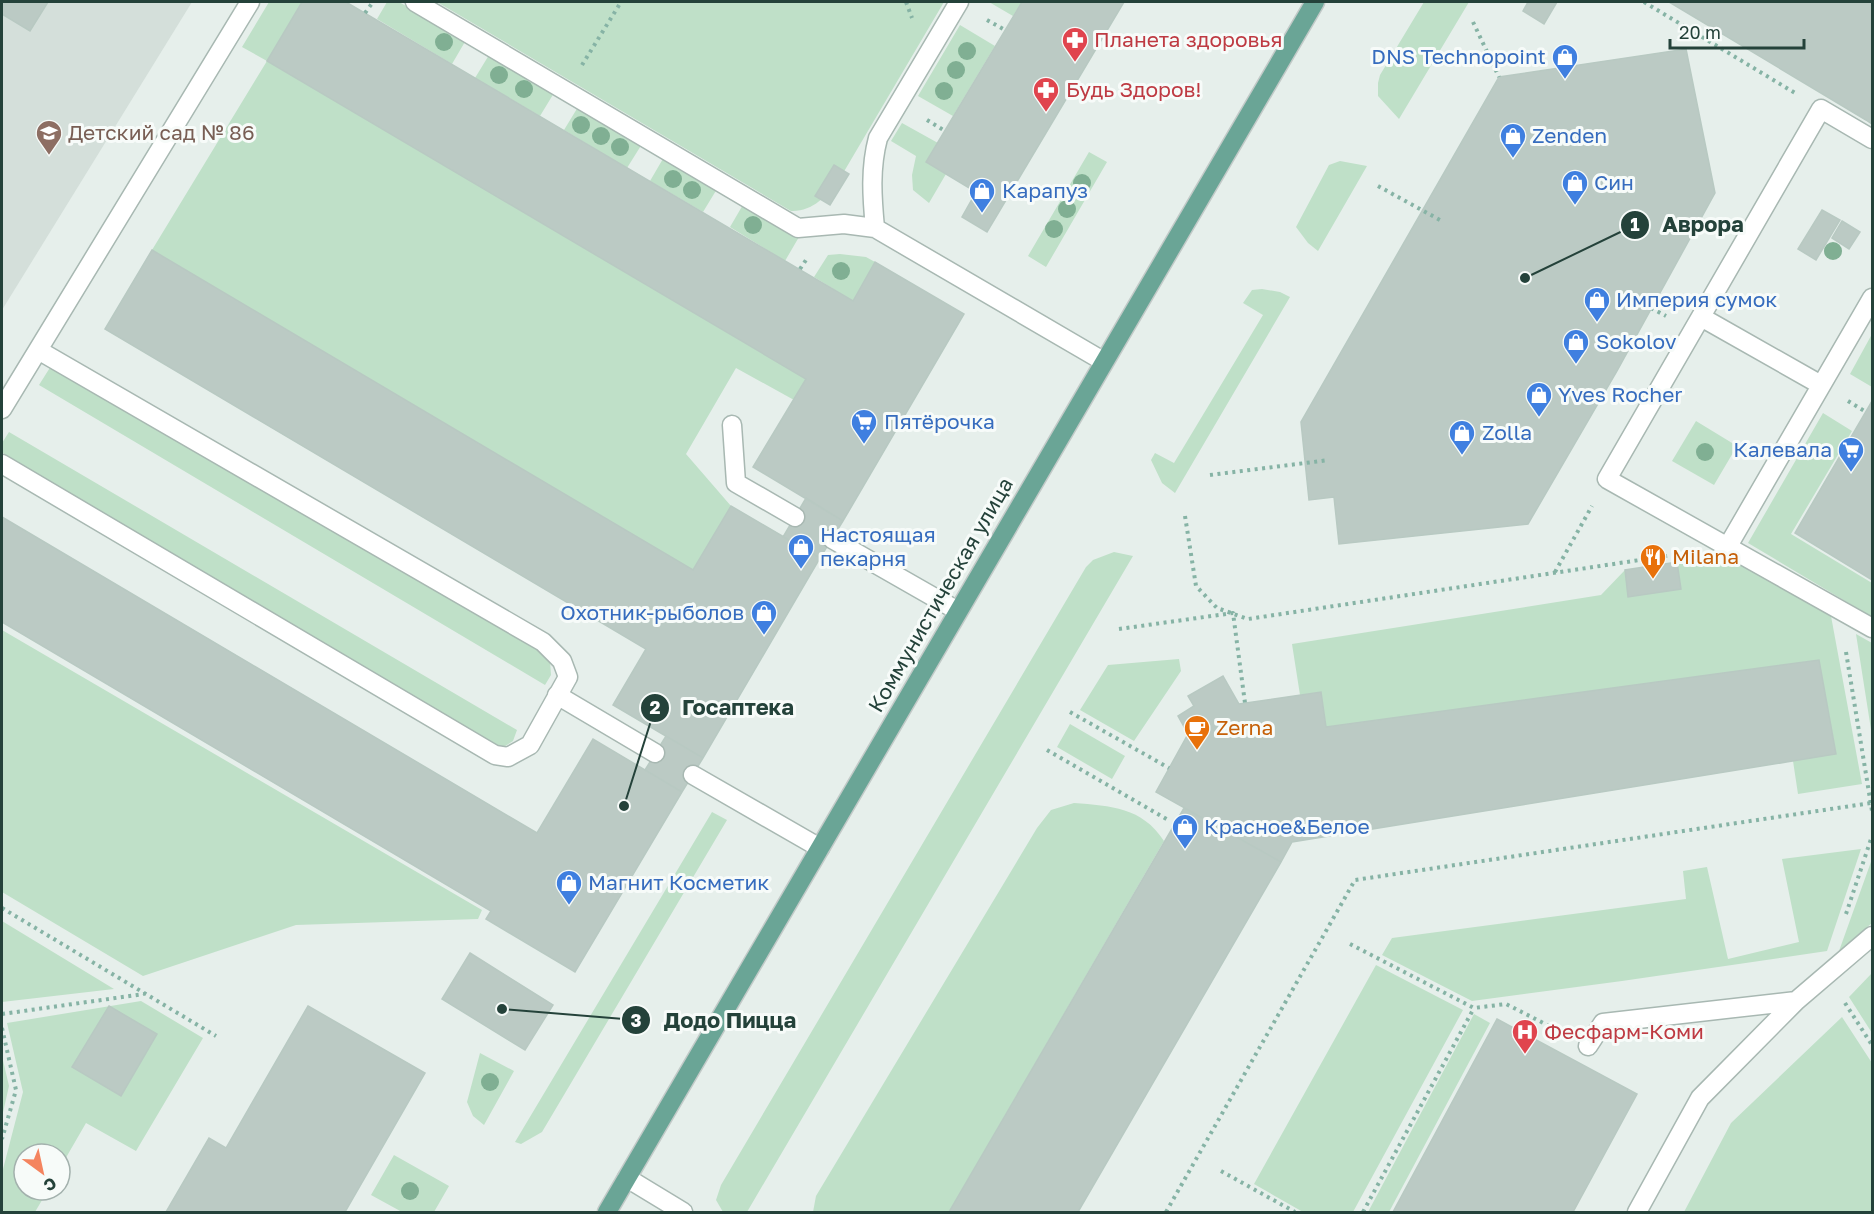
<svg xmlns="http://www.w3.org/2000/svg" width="1874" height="1214" font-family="'Golos Text',sans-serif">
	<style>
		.built { fill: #d4dfda }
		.green { fill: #bfe0c8 }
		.building { fill: #bbcac4; stroke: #b8c9c2; stroke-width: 1.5 }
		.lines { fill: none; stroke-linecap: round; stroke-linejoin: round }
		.lane-casing { stroke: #a8b8b2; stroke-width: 21 }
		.primary-casing { stroke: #c2cac8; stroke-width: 21 }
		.path { stroke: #86b3a5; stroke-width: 4; stroke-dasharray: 3 4.5; stroke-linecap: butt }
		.lane { stroke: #fff; stroke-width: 18 }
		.primary { stroke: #6aa596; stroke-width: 18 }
		.tree { fill: #80af93 }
		.labels { text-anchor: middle; stroke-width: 6; stroke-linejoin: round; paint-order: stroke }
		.health-label { font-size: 21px; fill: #be3a42; stroke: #f7fbf9; text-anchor: start }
		.shop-label { font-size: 21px; fill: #366cbe; stroke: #f7fbf9; text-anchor: start }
		.education-label { font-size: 21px; fill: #785e54; stroke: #f7fbf9; text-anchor: start }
		.food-label { font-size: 21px; fill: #c56008; stroke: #f7fbf9; text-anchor: start }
		.street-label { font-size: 21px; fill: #24423a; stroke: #f7fbf9 }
		.leader { fill: none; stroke: #24423a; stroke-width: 2 }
		.callout-dot { fill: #24423a; stroke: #f7fbf9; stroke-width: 2 }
		.mark-label { font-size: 18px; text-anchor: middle; font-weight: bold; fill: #fff }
		.callout-label { font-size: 22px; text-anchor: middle; font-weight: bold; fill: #24423a; stroke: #f7fbf9; stroke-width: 6; stroke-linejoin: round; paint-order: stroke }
	</style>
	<rect width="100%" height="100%" fill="#e6efeb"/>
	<!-- built -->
	<path class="built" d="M 2,2 L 192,2 L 2,310 Z"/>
	<!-- green -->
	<path class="green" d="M 269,2 L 302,2 L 267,61 L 806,379 L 794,400 L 736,368 L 686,454 L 731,506 L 693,570 L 152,250 L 267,61 L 242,47 Z
		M 387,2 L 399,2 L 466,40 L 452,64 L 377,19 Z
		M 437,2 L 944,2 L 839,180 C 827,196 812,212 791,211 Z
		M 989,2 L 1022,2 L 1013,16 Z
		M 1424,2 L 1469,2 L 1399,119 L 1378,96 L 1378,83 L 1380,75 Z
		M 960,25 L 995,46 L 953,116 L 918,96 Z
		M 489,55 L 554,93 L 540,116 L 475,78 Z
		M 578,107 L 642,144 L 627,168 L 564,130 Z
		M 902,123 L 938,143 L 926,162 L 946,174 L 929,203 L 913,190 L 912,175 L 916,156 L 891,141 Z
		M 1089,152 L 1107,162 L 1046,267 L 1028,256 Z
		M 664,157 L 717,189 L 703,212 L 650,181 Z
		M 1340,161 L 1367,166 L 1318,251 L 1308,243 L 1296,227 L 1329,165 Z
		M 744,203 L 799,237 L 785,261 L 730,227 Z
		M 840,254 L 866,257 L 875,262 L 853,301 L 814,277 L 828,255 Z
		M 1262,289 L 1280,292 L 1290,297 L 1175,493 L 1162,483 L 1151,460 L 1155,453 L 1174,463 L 1263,315 L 1243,303 L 1252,290 Z
		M 1872,334 L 1872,387 L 1850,374 Z
		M 51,366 L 538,648 L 550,661 L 551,675 L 545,685 L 39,385 Z
		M 1823,413 L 1852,431 L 1791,534 L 1872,583 L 1872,617 L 1748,543 Z
		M 1696,421 L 1737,446 L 1714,485 L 1672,461 Z
		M 9,432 L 517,730 L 513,741 L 502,748 L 480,740 L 10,458 L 2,452 L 2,443 Z
		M 1114,552 L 1133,556 L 747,1212 L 723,1212 L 716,1200 L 721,1185 L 1086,567 L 1093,560 Z
		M 1727,555 L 1831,616 L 1862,784 L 1798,794 L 1793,761 L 1836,753 L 1819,660 L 1326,727 L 1321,692 L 1300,695 L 1292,644 L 1601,595 L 1625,570 L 1628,597 L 1680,589 L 1677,562 Z
		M 2,630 L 482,910 L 478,919 L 296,925 L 143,976 L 2,892 Z
		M 1856,634 L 1872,643 L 1872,736 Z
		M 1179,659 L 1181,671 L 1134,741 L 1080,710 L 1108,665 Z
		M 1070,724 L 1125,756 L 1112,779 L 1057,747 Z
		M 1074,803 C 1111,806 1142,807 1164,841 L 949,1212 L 813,1212 L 816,1196 L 1037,828 L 1051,810 Z
		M 712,812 L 727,820 L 542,1132 L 521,1144 L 515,1142 Z
		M 1861,849 L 1827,951 L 1622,981 L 1472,1001 L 1382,955 L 1392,938 L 1686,899 L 1683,871 L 1707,867 L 1728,959 L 1799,942 L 1782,859 Z
		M 1872,859 L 1872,923 L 1839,951 Z
		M 2,921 L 114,989 L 2,1002 Z
		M 1376,965 L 1463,1010 L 1353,1212 L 1303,1212 L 1254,1184 Z
		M 1872,973 L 1872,1033 L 1849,997 Z
		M 141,1001 L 203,1038 L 136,1151 L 86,1123 L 60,1168 L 60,1154 L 24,1154 L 24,1190 L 48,1190 L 35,1212 L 2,1212 L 2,1173 L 23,1092 L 7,1023 Z
		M 1474,1014 L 1490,1023 L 1389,1212 L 1368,1212 Z
		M 1842,1017 L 1872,1063 L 1872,1212 L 1684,1212 L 1731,1123 Z
		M 480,1053 L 514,1071 L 484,1125 L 473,1116 L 467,1102 Z
		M 2,1056 L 9,1086 L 2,1117 Z
		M 394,1155 L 449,1186 L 434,1212 L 402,1212 L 371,1195 Z"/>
	<!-- building -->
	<path class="building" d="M 2,2 L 48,2 L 30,31 L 2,14 Z
		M 302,2 L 346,2 L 853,301 L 875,262 L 964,314 L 843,521 L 753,467 L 806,379 L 267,61 Z
		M 1022,2 L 1124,2 L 987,232 L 962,217 L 976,192 L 926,162 Z
		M 1528,2 L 1557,2 L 1544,24 L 1523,11 Z
		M 1669,2 L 1872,2 L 1872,124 L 1866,120 Z
		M 1686,49 L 1715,193 L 1617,371 L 1528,524 L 1339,544 L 1334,497 L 1309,500 L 1301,422 L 1499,77 Z
		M 834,165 L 849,174 L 830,205 L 815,196 Z
		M 1822,210 L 1840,220 L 1816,260 L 1798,249 Z
		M 1842,221 L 1860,232 L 1849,249 L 1832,238 Z
		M 152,250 L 693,570 L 731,506 L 820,558 L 703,758 L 613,705 L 646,649 L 105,329 Z
		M 1872,401 L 1872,580 L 1795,533 Z
		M 806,498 L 843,521 L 820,558 L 783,537 Z
		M 2,517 L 537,833 L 593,739 L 682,792 L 575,972 L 486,919 L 491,911 L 2,622 Z
		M 1677,562 L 1681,589 L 1628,597 L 1625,570 Z
		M 1819,660 L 1836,754 L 1292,842 L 1281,862 L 1156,792 L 1188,734 L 1178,716 L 1194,706 L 1188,696 L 1223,676 L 1239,704 L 1321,692 L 1326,727 Z
		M 666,736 L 703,758 L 682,792 L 645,770 Z
		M 1184,808 L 1281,862 L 1078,1212 L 949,1212 Z
		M 470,953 L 553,1005 L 525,1050 L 442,999 Z
		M 109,1006 L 157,1034 L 121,1096 L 72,1067 Z
		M 308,1006 L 425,1073 L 345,1212 L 166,1212 L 209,1138 L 226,1148 Z
		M 1497,1019 L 1637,1094 L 1573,1212 L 1393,1212 Z"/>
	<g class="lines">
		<!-- lane casing -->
		<g class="lane-casing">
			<path id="lane" d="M 415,2 L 798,228 L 844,224 L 875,228 L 1103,361
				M 1872,139 L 1821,109 L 1607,479 L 1872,628
				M 875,228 C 872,197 870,168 878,138 L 959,2
				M 1701,317 L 1821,385
				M 2,409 L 250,2
				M 732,425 L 736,483 L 795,517
				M 2,464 L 495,755 L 508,757 L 530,745 L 568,677 L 562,661 L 543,642 L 38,350
				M 832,539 L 958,611
				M 1728,546 L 1872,298
				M 557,695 L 655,753
				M 693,775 L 820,848
				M 1588,1046 L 1603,1023 L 1796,1001
				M 627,1178 L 683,1212
				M 1637,1212 L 1700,1098 L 1796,1001 L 1872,936"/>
		</g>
		<!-- primary casing -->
		<g class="primary-casing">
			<path id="primary" d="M 607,1212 L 1315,2"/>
		</g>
		<!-- path -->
		<path class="path" d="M 906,2 L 912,18
			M 1644,2 L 1795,93
			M 365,13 L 373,2
			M 987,20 L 1005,30
			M 1473,22 L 1499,77
			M 582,65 L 621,2
			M 927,120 L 945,131
			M 1378,186 L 1440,220
			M 800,269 L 806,260
			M 1651,308 L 1666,316
			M 1848,401 L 1866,412
			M 1210,475 L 1329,460
			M 1185,516 L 1196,586 L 1217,608 L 1248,619 L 1673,555
			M 1555,572 L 1592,506
			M 1119,629 L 1233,613 L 1245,703
			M 1846,652 L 1872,811
			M 1070,712 L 1169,768
			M 1047,750 L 1168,820
			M 2,908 L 216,1036
			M 1846,914 L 1872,836
			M 1350,944 L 1474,1008 L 1506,1004 L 1561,1032
			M 1845,1003 L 1872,1045
			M 2,1014 L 144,994
			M 2,1028 L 16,1090 L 2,1139
			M 1221,1171 L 1295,1212
			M 1166,1212 L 1355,880 L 1871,803
			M 1363,1212 L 1474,1008"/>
		<!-- lane -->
		<use href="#lane" class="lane"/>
		<!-- primary -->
		<use href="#primary" class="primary"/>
	</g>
	<!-- trees -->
	<g class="tree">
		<circle cx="444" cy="42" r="9"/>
		<circle cx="967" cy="51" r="9"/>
		<circle cx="956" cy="70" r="9"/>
		<circle cx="499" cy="75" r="9"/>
		<circle cx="524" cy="89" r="9"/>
		<circle cx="944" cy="91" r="9"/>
		<circle cx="581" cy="125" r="9"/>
		<circle cx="601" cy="136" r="9"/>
		<circle cx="620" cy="147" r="9"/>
		<circle cx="673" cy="179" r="9"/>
		<circle cx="1082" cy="183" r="9"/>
		<circle cx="692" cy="190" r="9"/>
		<circle cx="1067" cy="209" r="9"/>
		<circle cx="753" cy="225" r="9"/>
		<circle cx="1054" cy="229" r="9"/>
		<circle cx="1833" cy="251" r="9"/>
		<circle cx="841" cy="271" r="9"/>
		<circle cx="1705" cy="452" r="9"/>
		<circle cx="490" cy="1082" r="9"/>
		<circle cx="410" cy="1191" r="9"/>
	</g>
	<!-- icons -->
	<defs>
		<g id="pharmacy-pin" transform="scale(1.35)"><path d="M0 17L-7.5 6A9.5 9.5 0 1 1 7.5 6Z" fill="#e0444e" stroke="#f7fbf9"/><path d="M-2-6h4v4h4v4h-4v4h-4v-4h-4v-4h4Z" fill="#fff"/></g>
		<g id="shop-pin" transform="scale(1.35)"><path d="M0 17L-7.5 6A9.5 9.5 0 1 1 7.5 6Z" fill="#3f7fe0" stroke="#f7fbf9"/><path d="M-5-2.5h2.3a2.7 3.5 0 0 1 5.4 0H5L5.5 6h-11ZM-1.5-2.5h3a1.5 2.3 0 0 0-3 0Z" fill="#fff"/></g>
		<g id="school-pin" transform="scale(1.35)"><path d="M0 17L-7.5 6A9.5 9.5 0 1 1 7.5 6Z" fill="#8d6e63" stroke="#f7fbf9"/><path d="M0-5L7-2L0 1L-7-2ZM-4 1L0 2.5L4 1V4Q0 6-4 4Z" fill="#fff"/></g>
		<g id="supermarket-pin" transform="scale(1.35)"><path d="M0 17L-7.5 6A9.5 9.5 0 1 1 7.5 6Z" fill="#3f7fe0" stroke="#f7fbf9"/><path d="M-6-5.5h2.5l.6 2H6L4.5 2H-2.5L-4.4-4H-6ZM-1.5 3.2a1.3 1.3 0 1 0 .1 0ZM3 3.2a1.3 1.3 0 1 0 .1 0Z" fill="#fff"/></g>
		<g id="restaurant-pin" transform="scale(1.35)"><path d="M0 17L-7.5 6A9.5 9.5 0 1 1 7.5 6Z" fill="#e8710a" stroke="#f7fbf9"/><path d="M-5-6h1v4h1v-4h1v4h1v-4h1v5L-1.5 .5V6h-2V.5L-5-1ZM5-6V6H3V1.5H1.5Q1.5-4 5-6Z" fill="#fff"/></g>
		<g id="cafe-pin" transform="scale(1.35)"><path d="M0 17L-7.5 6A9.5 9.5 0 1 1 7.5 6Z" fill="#e8710a" stroke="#f7fbf9"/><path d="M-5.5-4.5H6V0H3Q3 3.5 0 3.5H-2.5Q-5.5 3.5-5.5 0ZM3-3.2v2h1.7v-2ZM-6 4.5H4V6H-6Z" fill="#fff"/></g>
		<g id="hospital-pin" transform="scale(1.35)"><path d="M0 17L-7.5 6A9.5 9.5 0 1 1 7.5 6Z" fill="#e0444e" stroke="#f7fbf9"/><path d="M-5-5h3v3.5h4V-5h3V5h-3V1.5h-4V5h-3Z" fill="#fff"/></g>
	</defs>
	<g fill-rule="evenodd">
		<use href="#pharmacy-pin" x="1075" y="40"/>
		<use href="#shop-pin" x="1565" y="57"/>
		<use href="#pharmacy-pin" x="1046" y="90"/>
		<use href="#school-pin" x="49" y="133"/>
		<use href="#shop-pin" x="1513" y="136"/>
		<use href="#shop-pin" x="1575" y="183"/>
		<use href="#shop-pin" x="982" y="191"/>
		<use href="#shop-pin" x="1597" y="300"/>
		<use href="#shop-pin" x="1576" y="342"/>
		<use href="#shop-pin" x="1539" y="395"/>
		<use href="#supermarket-pin" x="864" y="422"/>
		<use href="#shop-pin" x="1462" y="433"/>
		<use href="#supermarket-pin" x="1851" y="450"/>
		<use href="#shop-pin" x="801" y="547"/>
		<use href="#restaurant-pin" x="1653" y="557"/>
		<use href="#shop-pin" x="764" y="613"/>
		<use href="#cafe-pin" x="1197" y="728"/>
		<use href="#shop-pin" x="1185" y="827"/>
		<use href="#shop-pin" x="569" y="883"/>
		<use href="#hospital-pin" x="1525" y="1032"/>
	</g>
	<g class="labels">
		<!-- health labels -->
		<g class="health-label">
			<text x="1094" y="47">Планета здоровья</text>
			<text x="1066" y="97">Будь Здоров!</text>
			<text x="1544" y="1039">Фесфарм-Коми</text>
		</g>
		<!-- shop labels -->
		<g class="shop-label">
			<text x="1546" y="64" text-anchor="end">DNS Technopoint</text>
			<text x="1532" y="143">Zenden</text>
			<text x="1594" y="190">Син</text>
			<text x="1002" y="198">Карапуз</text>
			<text x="1616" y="307">Империя сумок</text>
			<text x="1596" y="349">Sokolov</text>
			<text x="1558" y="402">Yves Rocher</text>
			<text x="884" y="429">Пятёрочка</text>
			<text x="1482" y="440">Zolla</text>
			<text x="1832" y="457" text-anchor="end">Калевала</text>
			<text x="820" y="542">Настоящая<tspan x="820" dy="24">пекарня</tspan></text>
			<text x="744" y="620" text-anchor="end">Охотник-рыболов</text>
			<text x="1204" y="834">Красное&amp;Белое</text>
			<text x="588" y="890">Магнит Косметик</text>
		</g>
		<!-- education labels -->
		<g class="education-label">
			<text x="68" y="140">Детский сад № 86</text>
		</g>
		<!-- food labels -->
		<g class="food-label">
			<text x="1672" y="564">Milana</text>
			<text x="1216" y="735">Zerna</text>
		</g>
		<!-- street labels -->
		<g class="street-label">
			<text transform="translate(941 595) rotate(-60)" y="7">Коммунистическая улица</text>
		</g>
	</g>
	<!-- callouts -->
	<path class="leader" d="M1525 278L1635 225M624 806L655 708M502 1009L636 1020"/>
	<g class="callout-dot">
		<circle cx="1525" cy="278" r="6"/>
		<circle cx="624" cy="806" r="6"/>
		<circle cx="502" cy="1009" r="6"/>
		<circle cx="1635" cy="225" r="15"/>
		<circle cx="655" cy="708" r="15"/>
		<circle cx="636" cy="1020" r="15"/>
	</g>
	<g class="mark-label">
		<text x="1635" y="231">1</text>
		<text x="655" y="714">2</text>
		<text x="636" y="1027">3</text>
	</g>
	<g class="callout-label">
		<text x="1703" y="232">Аврора</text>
		<text x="738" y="715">Госаптека</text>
		<text x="730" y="1028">Додо Пицца</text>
	</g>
	<!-- border -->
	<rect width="1874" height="1214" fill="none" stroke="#24423a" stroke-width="6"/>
	<!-- north arrow -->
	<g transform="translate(42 1172) rotate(147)"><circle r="28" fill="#f7fbf9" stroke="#a3b1ad" stroke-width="1.5"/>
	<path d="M0-4.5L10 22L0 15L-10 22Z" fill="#f4845f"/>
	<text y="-9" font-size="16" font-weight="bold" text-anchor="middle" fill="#24423a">С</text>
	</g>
	<!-- scale -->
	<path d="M1670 39v9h134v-9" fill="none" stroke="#24423a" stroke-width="3"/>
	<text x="1679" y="39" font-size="18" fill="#24423a" stroke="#f7fbf9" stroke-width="4.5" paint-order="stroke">20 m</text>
</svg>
